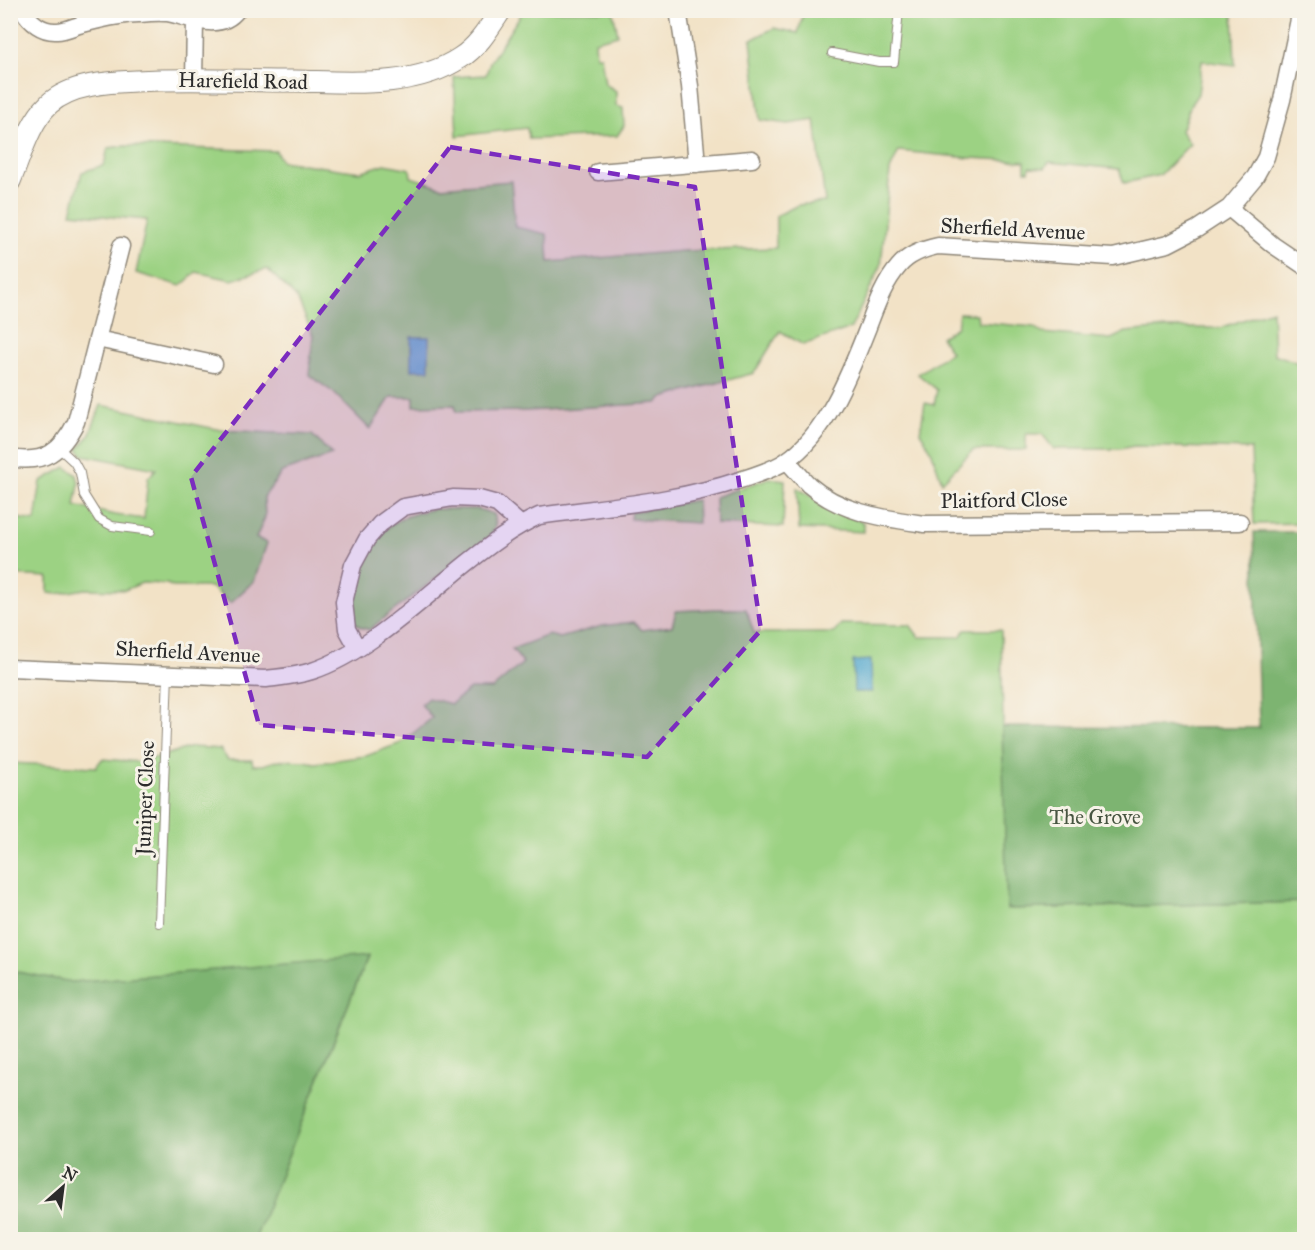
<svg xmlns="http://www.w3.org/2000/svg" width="1315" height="1250" font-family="'IM FELL Great Primer',serif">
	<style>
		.green { fill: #9cd283; stroke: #647e57; stroke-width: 1.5 }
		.forest { fill: #7db471; stroke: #54704e; stroke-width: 1.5 }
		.water { fill: #52a8cf; stroke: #3e6a7d; stroke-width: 1.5 }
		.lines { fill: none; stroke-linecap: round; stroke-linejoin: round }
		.service-casing { stroke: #8e8678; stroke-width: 10 }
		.minor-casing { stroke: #8e8678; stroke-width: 19 }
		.tertiary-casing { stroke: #8e8678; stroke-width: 23 }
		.service { stroke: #fff; stroke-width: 8 }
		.minor { stroke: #fff; stroke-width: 16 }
		.tertiary { stroke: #fff; stroke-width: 21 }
		.marked { fill: #7b2cbf; fill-opacity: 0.2; stroke: #7b2cbf; stroke-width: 4.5; stroke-dasharray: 12 8; stroke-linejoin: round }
		.labels { text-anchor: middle; stroke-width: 6; stroke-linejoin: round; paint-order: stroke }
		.street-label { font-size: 21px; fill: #2b2b2b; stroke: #f7f3e8 }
		.park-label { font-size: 21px; fill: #475541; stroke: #f7f3e8 }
	</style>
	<rect width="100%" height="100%" fill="#f7f3e8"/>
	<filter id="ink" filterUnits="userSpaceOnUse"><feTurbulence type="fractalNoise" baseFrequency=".0167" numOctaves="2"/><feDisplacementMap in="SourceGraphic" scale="12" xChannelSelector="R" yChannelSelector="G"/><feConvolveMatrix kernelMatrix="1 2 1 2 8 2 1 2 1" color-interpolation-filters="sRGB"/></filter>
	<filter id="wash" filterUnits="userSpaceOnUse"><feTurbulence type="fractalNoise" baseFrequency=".008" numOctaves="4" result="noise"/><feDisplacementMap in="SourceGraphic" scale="24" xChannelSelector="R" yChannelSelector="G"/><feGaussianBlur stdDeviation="1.35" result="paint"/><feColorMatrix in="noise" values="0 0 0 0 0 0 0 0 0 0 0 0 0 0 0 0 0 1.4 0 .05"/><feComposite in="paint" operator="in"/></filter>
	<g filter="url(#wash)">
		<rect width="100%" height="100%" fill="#f2e2c6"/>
		<!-- green -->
		<path class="green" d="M 972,10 L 1016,14 L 1019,10 L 1233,11 L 1235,65 L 1202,61 L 1198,94 L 1191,104 L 1181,131 L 1190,144 L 1160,175 L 1124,183 L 1119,169 L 1049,162 L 1045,168 L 1030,167 L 1029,171 L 1025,171 L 1025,161 L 970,158 L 899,151 L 890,170 L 881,266 L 851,328 L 803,345 L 780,331 L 754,373 L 662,398 L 657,403 L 526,411 L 456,412 L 455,405 L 414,406 L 414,397 L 391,397 L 370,429 L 334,393 L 309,375 L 313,335 L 297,298 L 267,269 L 232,280 L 196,272 L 181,286 L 136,273 L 147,220 L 71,213 L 82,172 L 104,165 L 108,148 L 126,146 L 276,151 L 281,161 L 360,172 L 385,164 L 410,169 L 411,177 L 441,187 L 511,181 L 515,227 L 547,234 L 549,262 L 684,251 L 776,248 L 776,216 L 798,205 L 825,202 L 815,120 L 788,124 L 760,120 L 751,40 L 774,28 L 798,33 L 804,11 Z
			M 523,11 L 613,11 L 618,35 L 595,41 L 596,56 L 601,56 L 605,84 L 616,91 L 616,106 L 623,108 L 624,126 L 617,136 L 529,139 L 527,128 L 457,136 L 454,77 L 486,75 L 490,62 Z
			M 1272,310 L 1274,354 L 1304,365 L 1304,523 L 1254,524 L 1251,449 L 1134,446 L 1120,449 L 1054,449 L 1042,434 L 1026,434 L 1026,450 L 973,450 L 942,482 L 931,450 L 920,432 L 925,403 L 934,405 L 937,390 L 918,374 L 951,352 L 941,337 L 957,327 L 959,313 L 977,314 L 978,322 L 1034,327 L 1042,333 L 1111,339 L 1126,332 L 1166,328 L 1220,328 Z
			M 101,405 L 221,430 L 312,435 L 332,455 L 282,472 L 264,497 L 265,517 L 256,538 L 267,543 L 254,581 L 230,603 L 211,587 L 173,587 L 167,584 L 142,583 L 125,590 L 85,589 L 57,594 L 48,593 L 48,577 L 11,575 L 10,517 L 35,521 L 41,481 L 66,467 L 77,475 L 79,484 L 75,506 L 115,515 L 144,519 L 148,478 L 156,469 L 83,455 L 78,449 L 89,436 Z
			M 769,478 L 785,480 L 783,527 L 716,524 L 715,497 Z
			M 797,488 L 838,511 L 864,523 L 864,532 L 799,529 Z
			M 697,500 L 698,523 L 630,519 L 631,512 Z
			M 433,509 L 478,509 L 494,514 C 497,523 495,528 491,536 L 379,622 L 369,630 C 364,628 360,628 356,624 C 341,603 369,544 386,529 C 399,517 416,513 433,509 Z
			M 715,609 L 746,609 L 754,633 L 834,633 L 841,624 L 910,625 L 919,637 L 960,637 L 965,630 L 1001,630 L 1007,909 L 1304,902 L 1304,1239 L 255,1239 L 367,958 L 72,982 L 11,971 L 10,763 L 96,767 L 102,759 L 140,762 L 192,747 L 220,749 L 228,760 L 252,760 L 253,765 L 263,765 L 279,760 L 305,761 L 315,763 L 366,756 L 401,743 L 432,718 L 421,704 L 428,698 L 451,704 L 470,689 L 492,689 L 523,663 L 512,649 L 549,635 L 560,638 L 602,626 L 634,622 L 642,630 L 672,626 L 676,611 Z"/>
		<!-- forest -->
		<path class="forest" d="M 1254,532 L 1304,532 L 1304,902 L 1007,909 L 1002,727 L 1259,728 Z
			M 367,957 L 255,1239 L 11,1239 L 11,971 L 72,982 Z"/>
		<!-- water -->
		<path class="water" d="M 411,337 L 429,337 L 429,370 L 411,370 Z
			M 871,660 L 872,692 L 854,692 L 853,661 Z"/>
	</g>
	<g filter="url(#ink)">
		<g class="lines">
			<!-- service casing -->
			<g class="service-casing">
				<path id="service" d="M 832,53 L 879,62 L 894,62 L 899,10
					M 59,448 L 74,462 L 80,473 L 84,495 L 99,519 L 112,526 L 151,531
					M 159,923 L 168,673"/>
			</g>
			<!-- minor casing -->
			<g class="minor-casing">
				<path id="minor" d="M 23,10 C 30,22 42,32 57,31 C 64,31 73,27 79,25 C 99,20 119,14 139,14 C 148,13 158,12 167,13 C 189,17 220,33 237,10
					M 678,10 L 690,86 L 697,164
					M 194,80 L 195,20
					M 598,172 L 752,159
					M 1229,208 L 1273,245 L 1304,266
					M 97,339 L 214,364
					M 10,458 C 45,464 61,452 76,422 L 121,246
					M 787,461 C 794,468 801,477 809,485 C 841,513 883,518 924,524 L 1240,522
					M 358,649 L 347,629 L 344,602 L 353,565 L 367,539 L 380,524 L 403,507 L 453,498 L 479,499 L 497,504 L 520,524
					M 10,668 L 266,679 C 282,677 297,676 312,671 C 367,653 421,600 466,564 C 490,545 512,528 539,516 C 607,506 675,502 740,480 C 755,475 773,470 786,461 C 827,434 851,370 868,327 C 876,306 884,283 899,266 C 909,254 923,249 938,246 L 1113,257 L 1168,244 L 1197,229 L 1229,208 L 1255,177 L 1266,157 L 1282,100 L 1301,10"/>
			</g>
			<!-- tertiary casing -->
			<g class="tertiary-casing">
				<path id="tertiary" d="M 10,181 C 21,155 29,123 49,104 C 71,84 108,82 136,81 C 189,78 242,81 295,81 C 349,82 413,89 460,58 C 478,47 489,28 501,10"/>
			</g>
			<!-- service -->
			<use href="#service" class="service"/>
			<!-- minor -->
			<use href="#minor" class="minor"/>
			<!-- tertiary -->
			<use href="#tertiary" class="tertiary"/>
		</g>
	</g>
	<!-- marked area -->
	<path class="marked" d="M 450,147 L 695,187 L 761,630 L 647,757 L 259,725 L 191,477 Z"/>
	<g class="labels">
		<!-- street labels -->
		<g class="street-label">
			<text transform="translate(243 81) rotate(1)" y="7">Harefield Road</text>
			<text transform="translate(1013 229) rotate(3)" y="7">Sherfield Avenue</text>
			<text transform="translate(1004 500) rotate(-1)" y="7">Plaitford Close</text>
			<text transform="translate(188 652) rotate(3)" y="7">Sherfield Avenue</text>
			<text transform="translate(145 798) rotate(-88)" y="7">Juniper Close</text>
		</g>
		<!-- park labels -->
		<g class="park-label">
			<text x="1095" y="824">The Grove</text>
		</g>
	</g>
	<!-- margin -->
	<rect width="1315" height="1250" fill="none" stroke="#f7f3e8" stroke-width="36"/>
	<!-- north arrow -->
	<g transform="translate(63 1187) rotate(28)" stroke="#f7f3e8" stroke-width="4.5" paint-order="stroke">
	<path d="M0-4.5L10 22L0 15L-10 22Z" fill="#2b2b2b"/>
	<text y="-9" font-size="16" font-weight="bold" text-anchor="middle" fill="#2b2b2b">N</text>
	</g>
</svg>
